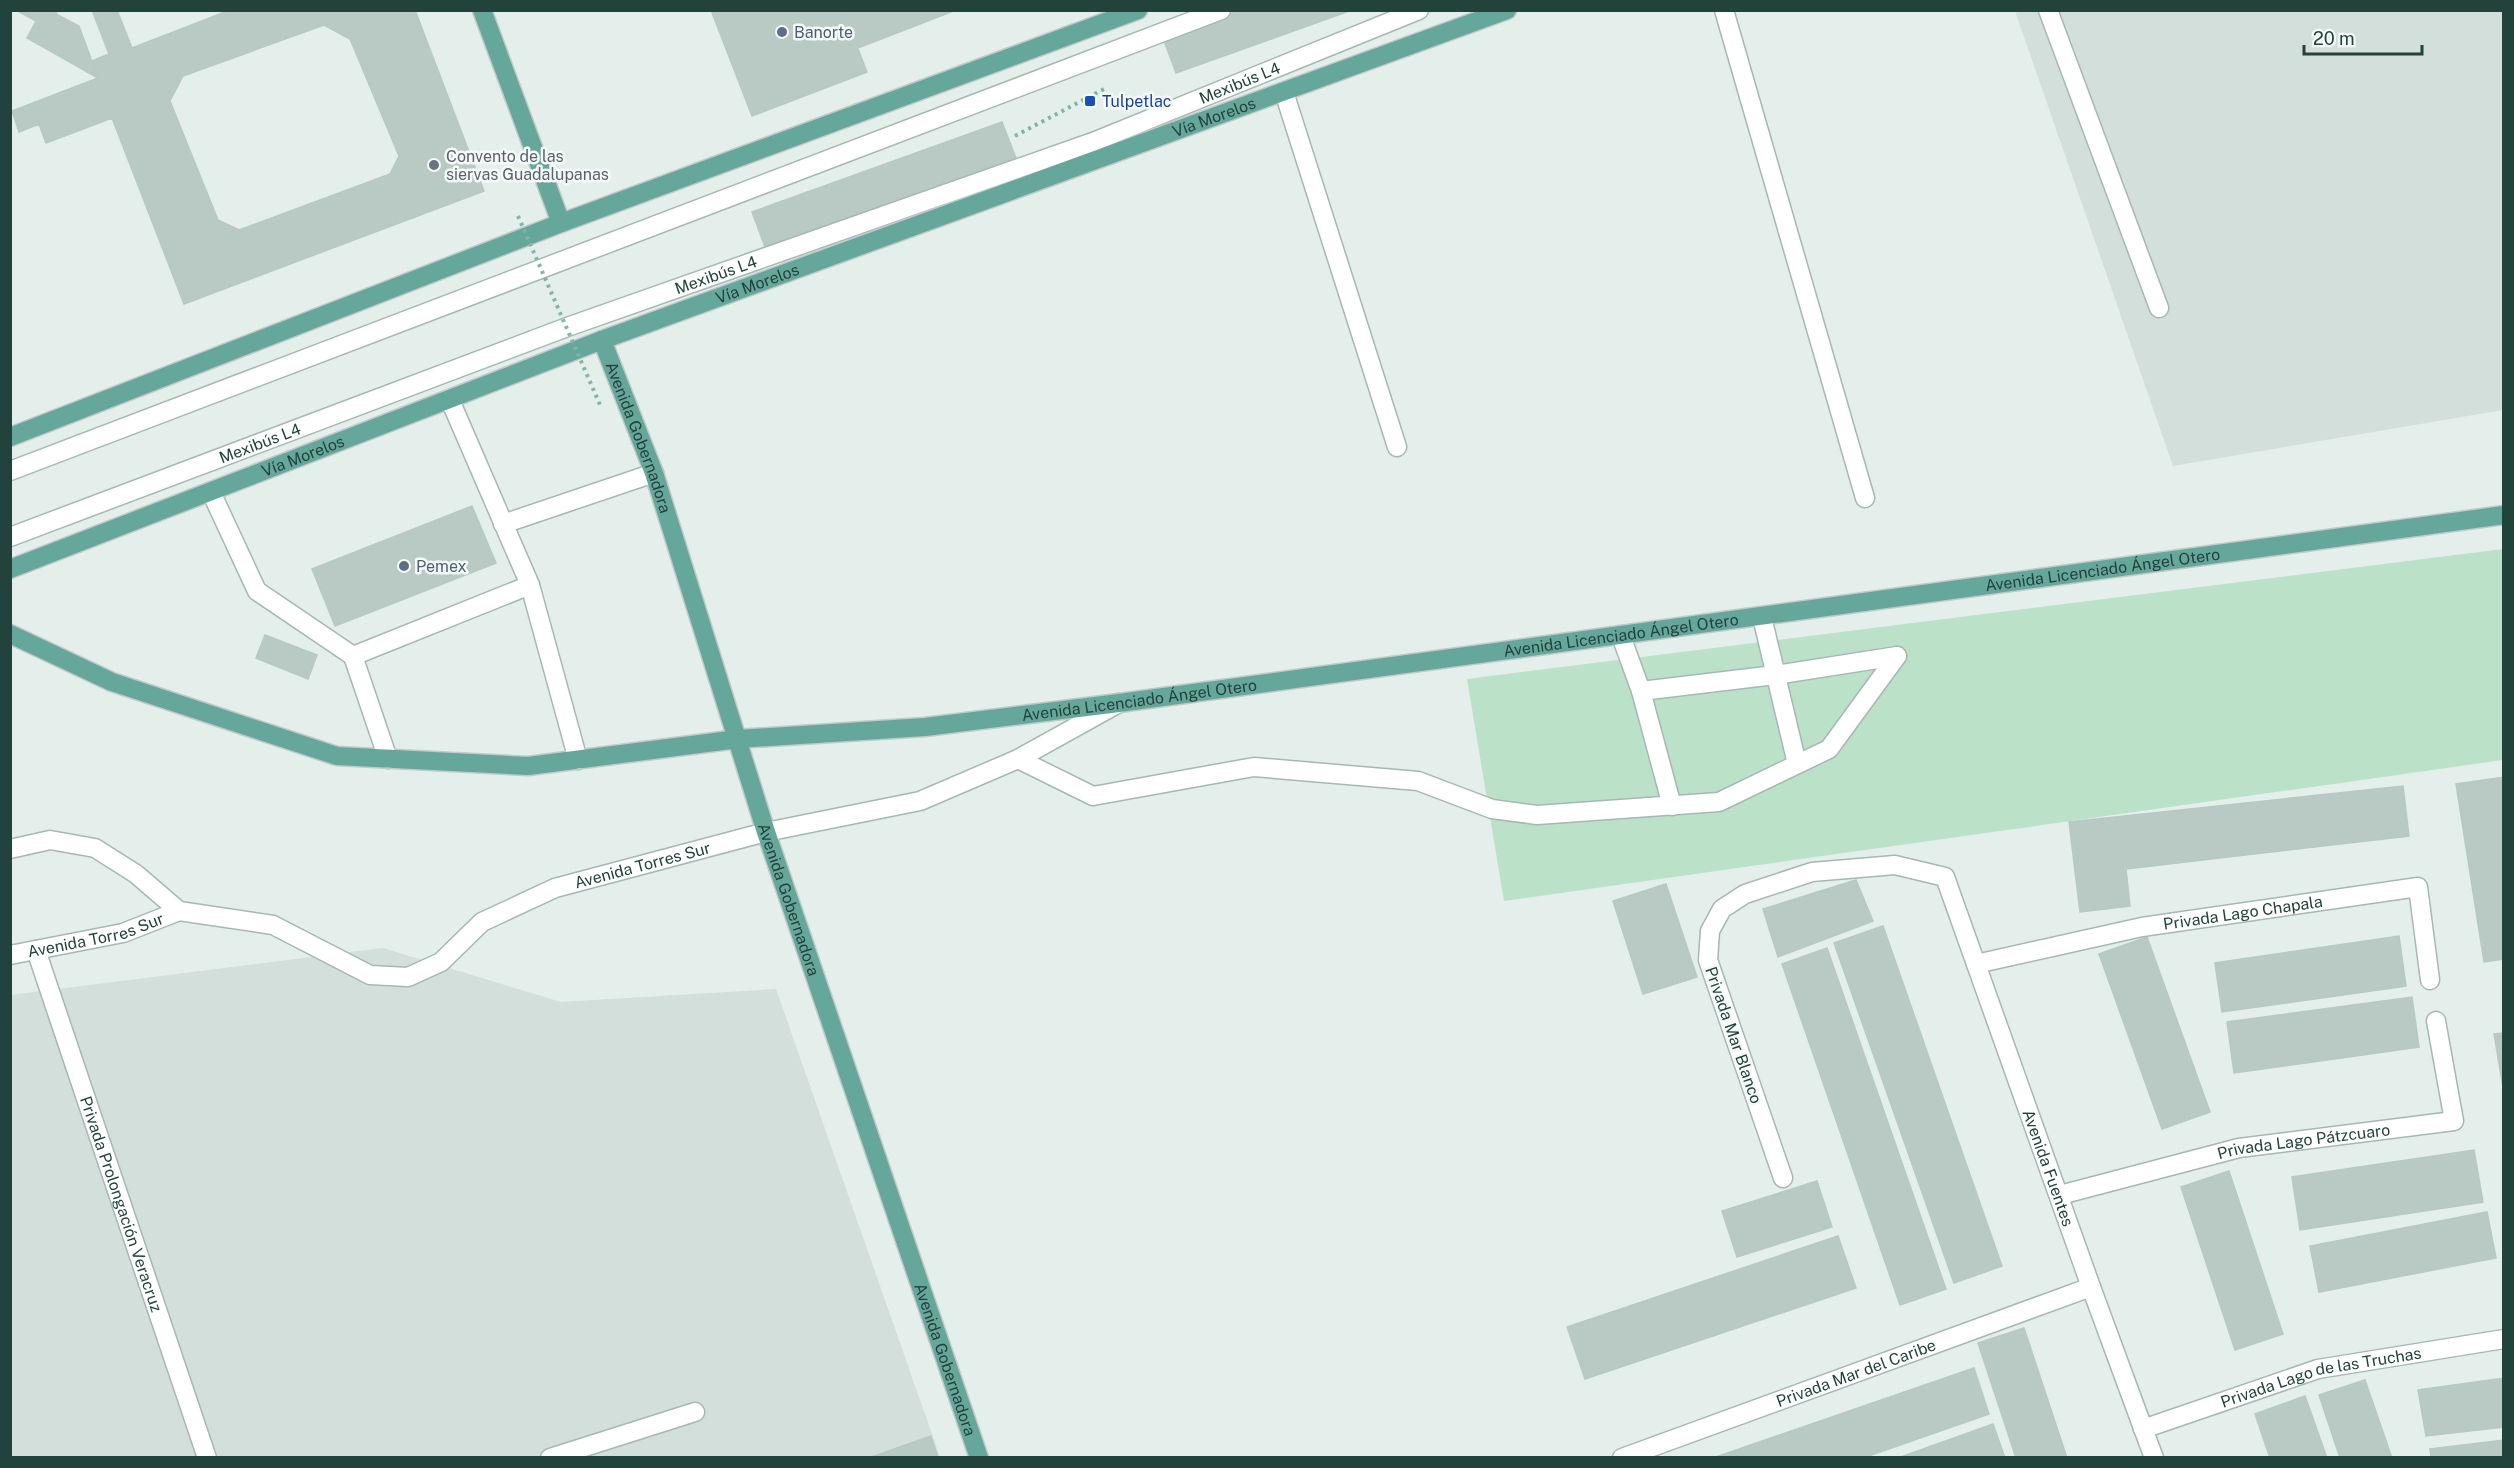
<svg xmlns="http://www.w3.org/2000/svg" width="2514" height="1468" font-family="'Public Sans',sans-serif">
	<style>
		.built { fill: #d2dfda }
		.green { fill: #bce1c9 }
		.building { fill: #b9cac4; stroke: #b6c9c2; stroke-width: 1.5; fill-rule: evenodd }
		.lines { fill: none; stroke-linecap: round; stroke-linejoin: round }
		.minor-casing { stroke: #a6b8b3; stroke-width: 21 }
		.major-casing { stroke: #c1cac8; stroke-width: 21 }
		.path { stroke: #83b4a8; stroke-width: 4; stroke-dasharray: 3 4.5; stroke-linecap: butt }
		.minor { stroke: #fff; stroke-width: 18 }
		.major { stroke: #66a79b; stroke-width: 18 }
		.path-bridge { stroke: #83b4a8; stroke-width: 4; stroke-dasharray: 3 4.5; stroke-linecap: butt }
		.service-dot { fill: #5c6f8a; stroke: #f5faf8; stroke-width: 2 }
		.transit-dot { fill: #1a4fb4; stroke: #f5faf8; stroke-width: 2 }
		.worship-dot { fill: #6b7280; stroke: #f5faf8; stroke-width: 2 }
		.labels { text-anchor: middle; stroke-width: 5; stroke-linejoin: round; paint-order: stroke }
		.service-label { font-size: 16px; fill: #4e5e75; stroke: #f5faf8; text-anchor: start }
		.street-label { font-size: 16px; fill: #22423c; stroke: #f5faf8 }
		.transit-label { font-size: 16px; fill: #164399; stroke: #f5faf8; text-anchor: start }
		.worship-label { font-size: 16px; fill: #5b616d; stroke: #f5faf8; text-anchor: start }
	</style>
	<rect width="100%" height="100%" fill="#e4efeb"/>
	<!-- built -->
	<path class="built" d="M 2015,11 L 2503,11 L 2503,410 L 2173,466 Z
		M 383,948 L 561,1002 L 776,989 L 940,1457 L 11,1457 L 10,995 Z"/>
	<!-- green -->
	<path class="green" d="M 2503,549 L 2503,760 L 1504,901 L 1467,679 Z"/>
	<!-- building -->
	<path class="building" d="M 16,10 L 58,10 L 56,14 L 79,26 L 98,78 L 27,38 L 36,21 Z
		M 92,10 L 117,10 L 132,48 L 230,10 L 415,10 L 484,191 L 184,304 L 112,118 L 46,143 L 39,124 L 19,132 L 12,111 L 98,78 L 92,61 L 109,54 ZM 324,25 L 350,39 L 399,156 L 390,174 L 239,230 L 218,220 L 170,101 L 183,76 Z
		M 711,10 L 843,10 L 867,72 L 752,116 Z
		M 843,10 L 956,10 L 858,48 Z
		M 1240,10 L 1352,10 L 1176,73 L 1163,38 Z
		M 1002,122 L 1016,158 L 765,247 L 752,212 Z
		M 472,506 L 496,563 L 335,626 L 312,569 Z
		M 265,635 L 317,655 L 308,679 L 256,658 Z
		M 2504,777 L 2504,959 L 2484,962 L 2456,784 Z
		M 2403,786 L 2409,836 L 2126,869 L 2130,906 L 2080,912 L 2069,822 Z
		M 1856,880 L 1873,921 L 1778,957 L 1763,909 Z
		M 1666,884 L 1697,977 L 1643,994 L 1613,901 Z
		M 1883,926 L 2002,1266 L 1954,1283 L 1834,943 Z
		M 2399,936 L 2406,986 L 2222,1012 L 2215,963 Z
		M 2147,937 L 2210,1112 L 2162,1129 L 2099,954 Z
		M 1827,948 L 1946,1289 L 1900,1305 L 1782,964 Z
		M 2412,997 L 2419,1047 L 2234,1073 L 2227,1022 Z
		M 2504,1033 L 2504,1093 L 2494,1034 Z
		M 2474,1150 L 2483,1202 L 2300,1230 L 2292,1177 Z
		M 2229,1171 L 2283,1334 L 2235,1350 L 2181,1187 Z
		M 1817,1181 L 1832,1227 L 1737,1257 L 1722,1211 Z
		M 2487,1212 L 2496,1258 L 2319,1292 L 2310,1246 Z
		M 1838,1236 L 1856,1288 L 1585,1379 L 1567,1327 Z
		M 2024,1328 L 2067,1458 L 2016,1458 L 1978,1343 Z
		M 1974,1368 L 1989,1414 L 1863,1458 L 1713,1458 Z
		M 2504,1378 L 2504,1427 L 2426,1436 L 2418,1390 Z
		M 2365,1380 L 2392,1458 L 2340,1458 L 2319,1395 Z
		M 2305,1396 L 2327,1458 L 2270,1458 L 2255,1414 Z
		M 1993,1424 L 2005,1458 L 1898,1458 Z
		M 931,1436 L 938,1458 L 869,1458 Z
		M 2504,1440 L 2504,1458 L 2431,1458 L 2430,1449 Z"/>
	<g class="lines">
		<!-- minor casing -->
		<g class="minor-casing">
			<g id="minor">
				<path d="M 1724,10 L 1865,498"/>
				<path d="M 2048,10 L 2159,308"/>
				<path d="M 1284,92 L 1397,447"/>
				<path d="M 450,400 L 530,585 L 578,760"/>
				<path d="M 10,471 L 1221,10"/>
				<path d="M 211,492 L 257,591 L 353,656 L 388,759"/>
				<path d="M 503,524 L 654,473"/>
				<path id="s1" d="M 10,537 L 570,326 L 1093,142 L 1419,10"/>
				<path d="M 1762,617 L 1797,764"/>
				<path d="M 1621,636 L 1641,691 L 1672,806"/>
				<path d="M 353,656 L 530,585"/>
				<path d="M 1641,691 L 1775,675 L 1897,656"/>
				<path d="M 1018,759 L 1093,796 L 1254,767 L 1418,781 L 1492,809 L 1537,815 L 1719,802 L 1829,749 L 1897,656"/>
				<path d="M 10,849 L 50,840 L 95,848 L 136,874 L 179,911"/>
				<path id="s2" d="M 36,950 L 207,1458"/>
				<path id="s3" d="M 10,955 L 123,933 L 179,911 L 273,925 L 370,975 L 408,977 L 441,962 L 482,922 L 555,888 L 766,832 L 920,801 L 1018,759 L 1119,703"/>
				<path id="s4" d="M 1976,964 L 2142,927 L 2418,887 L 2430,980"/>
				<path id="s5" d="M 1783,1178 L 1708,960 L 1710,931 L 1722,909 L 1745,894 L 1812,872 L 1895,865 L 1945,877 L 2091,1287 L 2154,1458"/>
				<path id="s6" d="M 2060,1195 L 2239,1148 L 2454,1121 L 2436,1021"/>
				<path id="s7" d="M 2143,1429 L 2318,1369 L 2504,1339"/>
				<path d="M 550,1458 L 695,1412"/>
				<path id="s8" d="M 1622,1458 L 2091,1287"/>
			</g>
		</g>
		<!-- major casing -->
		<g class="major-casing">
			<g id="major">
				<path d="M 482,10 L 561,223"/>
				<path id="s9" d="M 602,340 L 654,473 L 766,832 L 979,1458"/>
				<path d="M 10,437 L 561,223 L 1138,10"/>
				<path id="s10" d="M 10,569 L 602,340 L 1507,10"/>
				<path id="s11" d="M 10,634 L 112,682 L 337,756 L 528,766 L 738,739 L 925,727 L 1119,703 L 2504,515"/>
			</g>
		</g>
		<!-- path -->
		<path class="path" d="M 1015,136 L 1104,89"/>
		<!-- minor -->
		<use href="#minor" class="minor"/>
		<!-- major -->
		<use href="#major" class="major"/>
		<!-- path-bridge -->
		<path class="path-bridge" d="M 518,216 L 601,407"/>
	</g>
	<!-- markers -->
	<g class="service-dot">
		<circle cx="782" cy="32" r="6"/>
		<circle cx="404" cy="566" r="6"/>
	</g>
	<rect class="transit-dot" x="1084" y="95" width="12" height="12" rx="3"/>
	<circle class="worship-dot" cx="434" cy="165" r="6"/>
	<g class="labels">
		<!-- service labels -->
		<g class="service-label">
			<text x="794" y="38">Banorte</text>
			<text x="416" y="572">Pemex</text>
		</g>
		<!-- street labels -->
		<g class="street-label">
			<text dy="6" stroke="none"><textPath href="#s1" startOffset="1311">Mexibús L4</textPath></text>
			<text dy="6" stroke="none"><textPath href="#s10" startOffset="1286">Vía Morelos</textPath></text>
			<text dy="6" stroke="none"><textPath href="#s1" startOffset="753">Mexibús L4</textPath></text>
			<text dy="6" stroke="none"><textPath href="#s10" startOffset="800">Vía Morelos</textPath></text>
			<text dy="6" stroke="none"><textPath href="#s9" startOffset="104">Avenida Gobernadora</textPath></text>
			<text dy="6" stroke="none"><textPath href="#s1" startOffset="267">Mexibús L4</textPath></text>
			<text dy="6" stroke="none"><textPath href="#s10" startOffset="314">Vía Morelos</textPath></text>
			<text dy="6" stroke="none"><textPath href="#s11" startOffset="2128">Avenida Licenciado Ángel Otero</textPath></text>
			<text dy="6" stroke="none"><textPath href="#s11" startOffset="1642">Avenida Licenciado Ángel Otero</textPath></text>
			<text dy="6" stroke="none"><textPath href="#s11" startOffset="1156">Avenida Licenciado Ángel Otero</textPath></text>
			<text dy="6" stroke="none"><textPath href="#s3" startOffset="682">Avenida Torres Sur</textPath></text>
			<text dy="6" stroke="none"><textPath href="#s9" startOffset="590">Avenida Gobernadora</textPath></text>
			<text dy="6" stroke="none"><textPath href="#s4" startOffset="272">Privada Lago Chapala</textPath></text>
			<text dy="6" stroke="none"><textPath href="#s3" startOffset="88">Avenida Torres Sur</textPath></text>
			<text transform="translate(1734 1035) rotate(71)" y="6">Privada Mar Blanco</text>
			<text dy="6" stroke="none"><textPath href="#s6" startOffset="250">Privada Lago Pátzcuaro</textPath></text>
			<text dy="6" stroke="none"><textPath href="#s5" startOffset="826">Avenida Fuentes</textPath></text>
			<text dy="6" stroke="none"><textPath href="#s2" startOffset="268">Privada Prolongación Veracruz</textPath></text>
			<text dy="6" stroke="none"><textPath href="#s9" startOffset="1076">Avenida Gobernadora</textPath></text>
			<text dy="6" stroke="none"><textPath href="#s8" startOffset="249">Privada Mar del Caribe</textPath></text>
			<text dy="6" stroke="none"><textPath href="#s7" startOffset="186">Privada Lago de las Truchas</textPath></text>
		</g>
		<!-- transit labels -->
		<g class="transit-label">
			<text x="1102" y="107">Tulpetlac</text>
		</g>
		<!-- worship labels -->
		<g class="worship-label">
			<text x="446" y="162">Convento de las<tspan x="446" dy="18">siervas Guadalupanas</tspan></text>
		</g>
	</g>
	<!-- border -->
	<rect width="2514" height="1468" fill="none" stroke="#22423c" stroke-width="24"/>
	<!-- scale -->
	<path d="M2304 45v9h118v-9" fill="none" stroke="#22423c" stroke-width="3"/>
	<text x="2313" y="45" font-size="18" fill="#22423c" stroke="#f5faf8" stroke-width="4.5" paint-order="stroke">20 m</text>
</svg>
